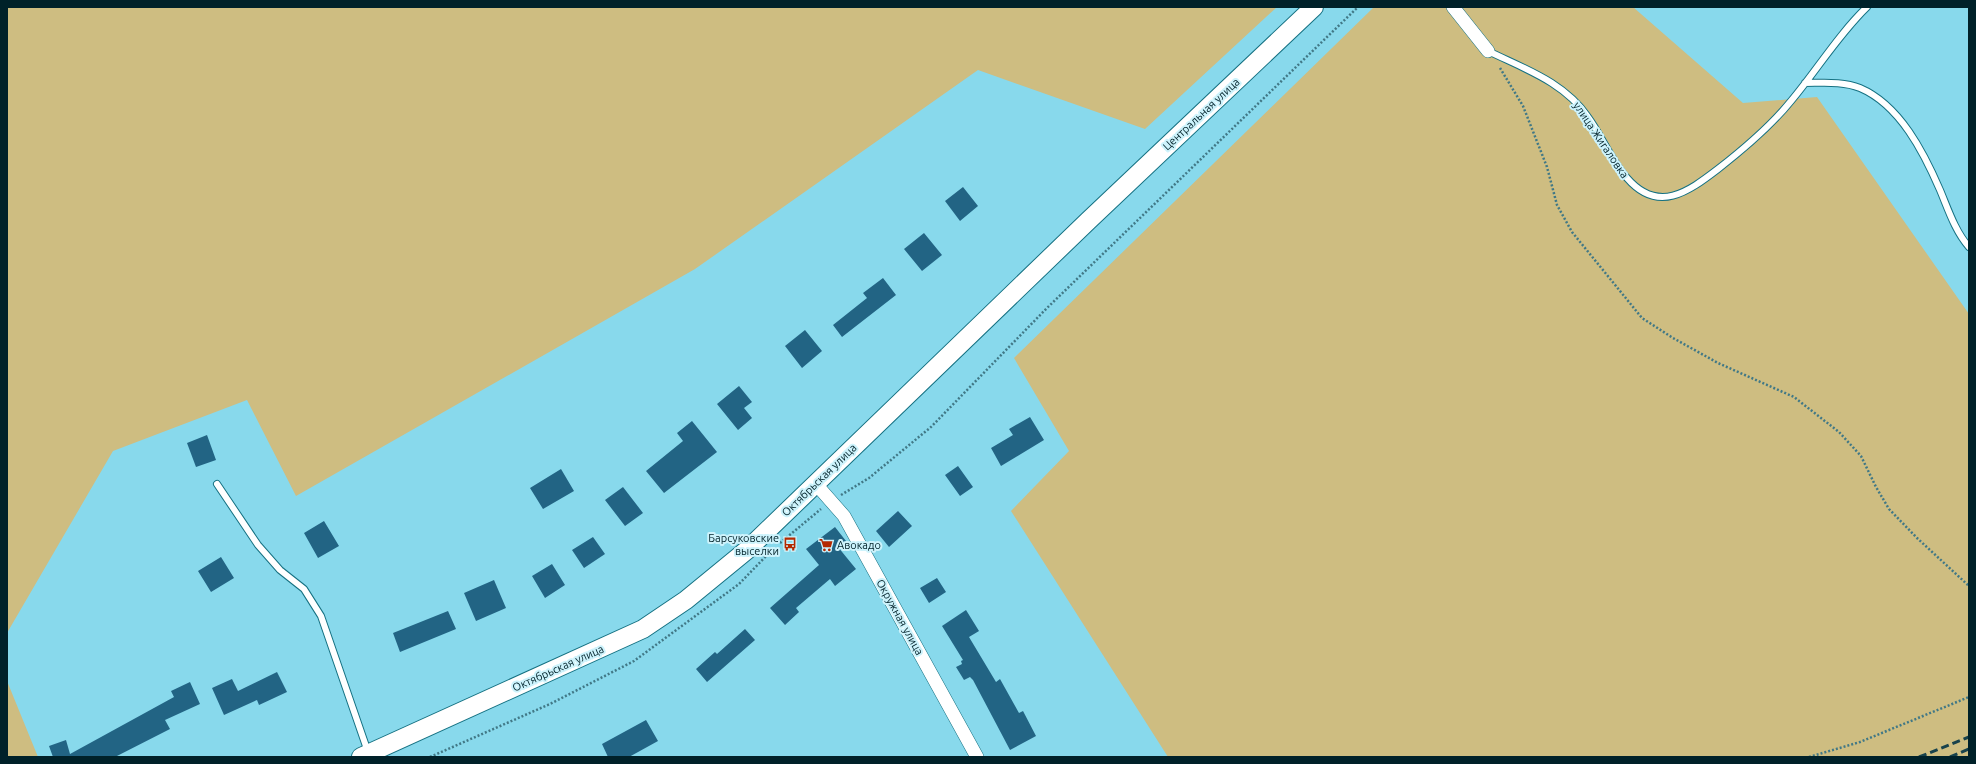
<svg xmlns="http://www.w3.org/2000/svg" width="1976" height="764" font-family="Ubuntu,sans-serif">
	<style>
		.green { fill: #cebd81 }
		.building { fill: #226484 }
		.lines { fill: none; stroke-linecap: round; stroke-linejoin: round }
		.lane-casing { stroke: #157182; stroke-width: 8 }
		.street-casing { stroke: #157182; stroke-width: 14 }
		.secondary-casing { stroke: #157182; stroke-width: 20 }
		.path { stroke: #417886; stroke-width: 2.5; stroke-dasharray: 2 2; stroke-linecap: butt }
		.lane { stroke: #fff; stroke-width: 6 }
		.street { stroke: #fff; stroke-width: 13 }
		.secondary { stroke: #fff; stroke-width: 18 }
		.rail { stroke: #18424c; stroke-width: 3; stroke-dasharray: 8 4; stroke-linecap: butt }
		.labels { text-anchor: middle; stroke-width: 4; stroke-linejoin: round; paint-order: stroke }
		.street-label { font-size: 11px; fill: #002129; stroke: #cdf3fc }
		.poi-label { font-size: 11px; fill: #002129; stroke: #cdf3fc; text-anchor: end }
	</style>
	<rect width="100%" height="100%" fill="#88d9ec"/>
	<!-- green -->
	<path class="green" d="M 7,7 L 1277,7 L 1145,129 L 978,70 L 695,269 L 296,496 L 247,400 L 113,451 L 7,633 Z
		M 1374,7 L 1633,7 L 1743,103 L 1817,97 L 1969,314 L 1969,757 L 1168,757 L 1011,511 L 1069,451 L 1014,358 Z
		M 7,681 L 38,757 L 7,757 Z"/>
	<!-- building -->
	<path class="building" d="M 963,187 L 978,206 L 960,221 L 945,201 Z
		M 924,233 L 942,255 L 922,271 L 904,249 Z
		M 883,278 L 896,295 L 842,337 L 833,325 L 867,298 L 863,293 Z
		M 805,330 L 822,351 L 802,368 L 785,346 Z
		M 739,386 L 752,402 L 744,408 L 752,418 L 738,430 L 717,404 Z
		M 1030,417 L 1044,440 L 1001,466 L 991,448 L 1013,435 L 1009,429 Z
		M 692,421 L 717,452 L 664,493 L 646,471 L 683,441 L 677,433 Z
		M 207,435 L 216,460 L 196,467 L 187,443 Z
		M 958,466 L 973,487 L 960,496 L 945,475 Z
		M 561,469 L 574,491 L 543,509 L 530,488 Z
		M 623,487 L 643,513 L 625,526 L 605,500 Z
		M 898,511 L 912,526 L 889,547 L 876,531 Z
		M 324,521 L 339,546 L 318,558 L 304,533 Z
		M 835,527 L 846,541 L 838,547 L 856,569 L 835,586 L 830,579 L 796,608 L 799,612 L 785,625 L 770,608 L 819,565 L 806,549 Z
		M 593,537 L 605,554 L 584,568 L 572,550 Z
		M 221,557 L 234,578 L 211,592 L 198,571 Z
		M 552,564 L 565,585 L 545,598 L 532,576 Z
		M 937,578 L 946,592 L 929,603 L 920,588 Z
		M 494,580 L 506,608 L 476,621 L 464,593 Z
		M 966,610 L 979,631 L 969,637 L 996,682 L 1000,679 L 1019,713 L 1023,711 L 1036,736 L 1010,750 L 973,680 L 970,677 L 964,680 L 956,667 L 962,664 L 961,661 L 963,660 L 942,626 Z
		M 448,611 L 456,629 L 400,652 L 393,633 Z
		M 745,629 L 755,640 L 707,682 L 696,669 L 715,652 L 717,654 Z
		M 277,672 L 287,692 L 259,705 L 257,700 L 224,715 L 212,688 L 232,679 L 238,691 Z
		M 190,682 L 200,704 L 165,720 L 170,729 L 115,757 L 53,757 L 49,746 L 66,740 L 70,754 L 174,697 L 171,691 Z
		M 646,720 L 658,741 L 629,757 L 608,757 L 602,744 Z"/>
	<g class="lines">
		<!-- lane casing -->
		<g class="lane-casing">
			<path id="lane" d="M 1488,51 C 1525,69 1564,82 1588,117 C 1602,136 1611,160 1627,178 C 1658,214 1688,192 1718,169 C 1745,148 1770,127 1791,101 C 1817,70 1838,35 1867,7
				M 1805,83 C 1823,83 1843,81 1860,88 C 1900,105 1924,153 1940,190 C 1948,209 1955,231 1969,247
				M 217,484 L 258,545 L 280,570 L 304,589 L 321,616 L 368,752"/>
		</g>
		<!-- street casing -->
		<g class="street-casing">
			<path id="street" d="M 1453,7 L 1488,51
				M 815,483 L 844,516 L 977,757"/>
		</g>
		<!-- secondary casing -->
		<g class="secondary-casing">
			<path id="secondary" d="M 361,757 L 643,629 L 686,600 L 747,550 L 1088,221 L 1314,7"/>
		</g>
		<!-- path -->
		<path class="path" d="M 1500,68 L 1523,106 L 1547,167 L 1557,205 L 1572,232 L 1642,318 L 1673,338 L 1718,363 L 1794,397 L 1839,432 L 1861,456 L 1876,487 L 1889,509 L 1917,538 L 1969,586
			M 841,495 L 869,478 L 931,427 L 1047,308 L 1358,7
			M 780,543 L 821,509
			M 430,757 L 550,704 L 634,661 L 739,584 L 772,550
			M 1809,757 L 1860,742 L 1969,697"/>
		<!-- lane -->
		<use href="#lane" class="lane"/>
		<!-- street -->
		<use href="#street" class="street"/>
		<!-- secondary -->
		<use href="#secondary" class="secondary"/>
		<!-- rail -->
		<path class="rail" d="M 1919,757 L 1969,737
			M 1950,757 L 1969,749"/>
	</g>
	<!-- icons -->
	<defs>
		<g id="bus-bare" transform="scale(1.08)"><path d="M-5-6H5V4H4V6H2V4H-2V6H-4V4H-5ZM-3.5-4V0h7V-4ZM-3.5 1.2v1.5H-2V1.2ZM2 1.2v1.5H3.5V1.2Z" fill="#b42901" stroke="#cdf3fc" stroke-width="2.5" paint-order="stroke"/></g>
		<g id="supermarket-bare" transform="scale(1.08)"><path d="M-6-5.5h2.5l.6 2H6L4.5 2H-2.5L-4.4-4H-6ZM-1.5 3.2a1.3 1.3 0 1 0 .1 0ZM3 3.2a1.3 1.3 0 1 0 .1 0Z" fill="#b42901" stroke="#cdf3fc" stroke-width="2.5" paint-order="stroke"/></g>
	</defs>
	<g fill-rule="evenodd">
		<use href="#bus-bare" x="790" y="544"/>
		<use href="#supermarket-bare" x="826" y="545"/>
	</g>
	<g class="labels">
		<!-- street labels -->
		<g class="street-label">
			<text transform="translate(1201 114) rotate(-43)" y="4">Центральная улица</text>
			<text transform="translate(1601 140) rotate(56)" y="4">улица Жигаловка</text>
			<text transform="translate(819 480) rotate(-44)" y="4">Октябрьская улица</text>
			<text transform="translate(900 617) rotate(61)" y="4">Окружная улица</text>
			<text transform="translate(558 668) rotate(-24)" y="4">Октябрьская улица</text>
		</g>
		<!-- poi labels -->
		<g class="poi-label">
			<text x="779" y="542">Барсуковские<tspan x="779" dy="13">выселки</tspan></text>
			<text x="837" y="549" text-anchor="start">Авокадо</text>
		</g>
	</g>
	<!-- border -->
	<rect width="1976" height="764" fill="none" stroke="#002129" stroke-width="16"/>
</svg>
